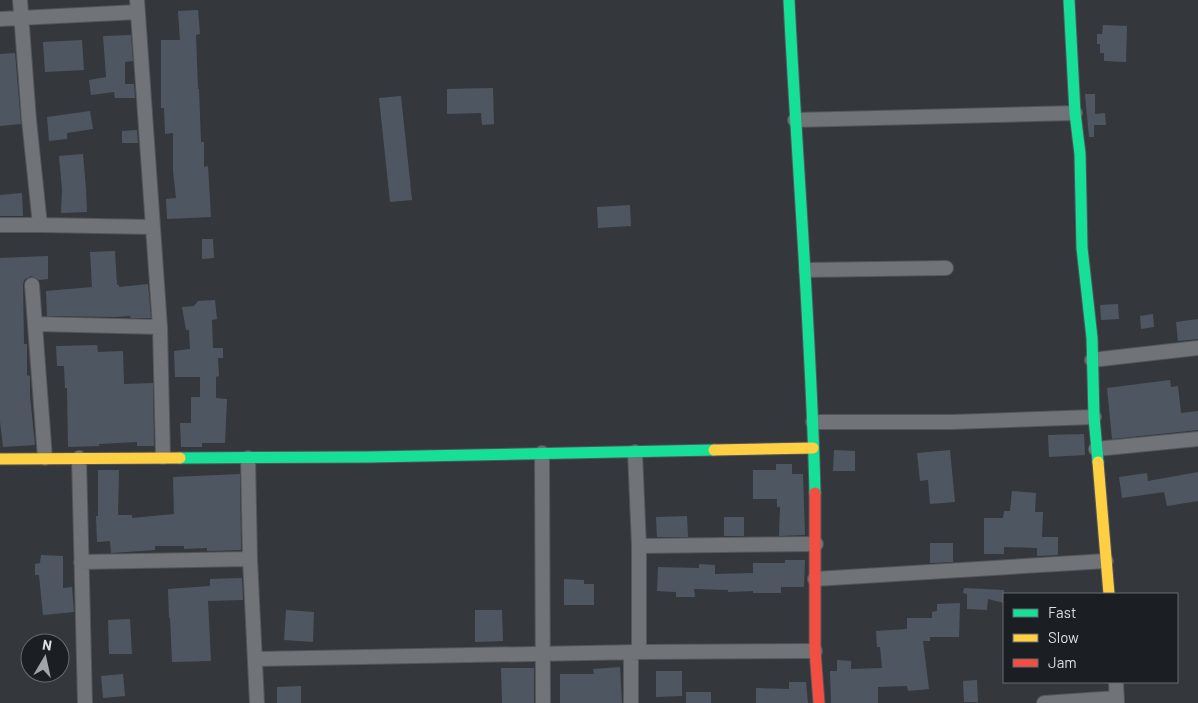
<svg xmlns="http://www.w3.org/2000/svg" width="1198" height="703" font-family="Barlow,sans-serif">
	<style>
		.building { fill: #4e5761 }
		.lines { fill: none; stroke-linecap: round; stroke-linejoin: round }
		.street-casing { stroke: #52555a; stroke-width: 16 }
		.fast-casing { stroke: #52555a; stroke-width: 13 }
		.slow-casing { stroke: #52555a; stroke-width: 13 }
		.jam-casing { stroke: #52555a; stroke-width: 13 }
		.street { stroke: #707377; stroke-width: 14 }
		.fast { stroke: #16e098; stroke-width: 11 }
		.slow { stroke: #ffcf43; stroke-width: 11 }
		.jam { stroke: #f24e42; stroke-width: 11 }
	</style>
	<rect width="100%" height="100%" fill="#34383c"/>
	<!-- building -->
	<path class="building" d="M 198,10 L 200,34 L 196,35 L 198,89 L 199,89 L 201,142 L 204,142 L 204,167 L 208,166 L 211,217 L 167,219 L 166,199 L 176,198 L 173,170 L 173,133 L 165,134 L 164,108 L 161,108 L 161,40 L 180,40 L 178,11 Z
		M 1103,25 L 1127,26 L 1126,62 L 1104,61 L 1104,53 L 1100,53 L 1100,44 L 1097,44 L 1097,34 L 1102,34 Z
		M 131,35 L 133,61 L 125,62 L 125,84 L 134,84 L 135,98 L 115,98 L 114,92 L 91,95 L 89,80 L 106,77 L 103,36 Z
		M 82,40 L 84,70 L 45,72 L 43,42 Z
		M 15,53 L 21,124 L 0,126 L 0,54 Z
		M 493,88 L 494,124 L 482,125 L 481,113 L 447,114 L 447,89 Z
		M 1085,94 L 1095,94 L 1095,114 L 1105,113 L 1106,125 L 1094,125 L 1094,137 L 1089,137 Z
		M 401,96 L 412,200 L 390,202 L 379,98 Z
		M 90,111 L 93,129 L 67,133 L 67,139 L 49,141 L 47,117 Z
		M 137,130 L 138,143 L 122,143 L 122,131 Z
		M 83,154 L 86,189 L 87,212 L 61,213 L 62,189 L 59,156 Z
		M 22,193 L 23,216 L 0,216 L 0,195 Z
		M 630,205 L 631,226 L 598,228 L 597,207 Z
		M 202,239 L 213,239 L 214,258 L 202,259 Z
		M 115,251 L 117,285 L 119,285 L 119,287 L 148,284 L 151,318 L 131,318 L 130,316 L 115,317 L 47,316 L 46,291 L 92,287 L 90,252 Z
		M 48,256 L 48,279 L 39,280 L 31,276 L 24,280 L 23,285 L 24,344 L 27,344 L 27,375 L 30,376 L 30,396 L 35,445 L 3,447 L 0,421 L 0,258 Z
		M 215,300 L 217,319 L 212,320 L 213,348 L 223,348 L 223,358 L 218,358 L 219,376 L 216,377 L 216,398 L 227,399 L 225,443 L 202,443 L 202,447 L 181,447 L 180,423 L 191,423 L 191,397 L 200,397 L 200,377 L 175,377 L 174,351 L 190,349 L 189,330 L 186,330 L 182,307 L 194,306 L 198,301 Z
		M 1118,304 L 1119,319 L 1101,320 L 1100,305 Z
		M 1153,314 L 1154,327 L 1141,329 L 1140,316 Z
		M 1198,319 L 1198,339 L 1178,341 L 1176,322 Z
		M 97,345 L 98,352 L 123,351 L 124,384 L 153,383 L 154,446 L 137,446 L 137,442 L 99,444 L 99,446 L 68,447 L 67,388 L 65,388 L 64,366 L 57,366 L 56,346 Z
		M 1170,380 L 1171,387 L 1178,386 L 1181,413 L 1198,411 L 1198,430 L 1112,439 L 1107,388 Z
		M 1084,434 L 1085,455 L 1049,457 L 1048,435 Z
		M 834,450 L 855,451 L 855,471 L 833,471 Z
		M 950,450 L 955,502 L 930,504 L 928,480 L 920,481 L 917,453 Z
		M 776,464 L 792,464 L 792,474 L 803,474 L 805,535 L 779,536 L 780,507 L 777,507 L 777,499 L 753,499 L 753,470 L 776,470 Z
		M 98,470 L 119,470 L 118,515 L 132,515 L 132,518 L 174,514 L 173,477 L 240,474 L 241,550 L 207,551 L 207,548 L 184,549 L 184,546 L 155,546 L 155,550 L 111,553 L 110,541 L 97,542 L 96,516 L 98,516 Z
		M 1198,472 L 1198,501 L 1167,506 L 1164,492 L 1122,498 L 1119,477 L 1147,473 L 1148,481 Z
		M 1012,491 L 1036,493 L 1035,512 L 1043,512 L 1042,537 L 1058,537 L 1058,555 L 1037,556 L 1037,548 L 1004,547 L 1004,554 L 984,554 L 984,518 L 1003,518 L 1004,511 L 1010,511 Z
		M 687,516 L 688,537 L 657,537 L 656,517 Z
		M 724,517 L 744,517 L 744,536 L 724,536 Z
		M 930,543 L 953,543 L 953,562 L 930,563 Z
		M 41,555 L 63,556 L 63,588 L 72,587 L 74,612 L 43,615 L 39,575 L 35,575 L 35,564 L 40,563 Z
		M 785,560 L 805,560 L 804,587 L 781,587 L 781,593 L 753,593 L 753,591 L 728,592 L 728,590 L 694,589 L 695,597 L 676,597 L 676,592 L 657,591 L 658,567 L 699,568 L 699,564 L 715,565 L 715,574 L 753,573 L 753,563 L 785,563 Z
		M 242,578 L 243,600 L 208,601 L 211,661 L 172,662 L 170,618 L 169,618 L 168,589 L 210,586 L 210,579 Z
		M 564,579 L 584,580 L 584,584 L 594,584 L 594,605 L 564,605 Z
		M 964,588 L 1004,590 L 1004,603 L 988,599 L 987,610 L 967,609 L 967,594 L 963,593 Z
		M 960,603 L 959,637 L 930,637 L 930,641 L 923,641 L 929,689 L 908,691 L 907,686 L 878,687 L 878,703 L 831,703 L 830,671 L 837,671 L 837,660 L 851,661 L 851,669 L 882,668 L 880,647 L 877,647 L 876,631 L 907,629 L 907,618 L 932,618 L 932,612 L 937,611 L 937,604 Z
		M 286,610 L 314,612 L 313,642 L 284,640 Z
		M 475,610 L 502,610 L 503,641 L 475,642 Z
		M 130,619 L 132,654 L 109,654 L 108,620 Z
		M 620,667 L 622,703 L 560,703 L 560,674 L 594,674 L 593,669 Z
		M 501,668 L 534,668 L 534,703 L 502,703 Z
		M 656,671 L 682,671 L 682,696 L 656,697 Z
		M 123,674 L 125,696 L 103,698 L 101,676 Z
		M 977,680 L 978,702 L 964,702 L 963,681 Z
		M 789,682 L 806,682 L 808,703 L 756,703 L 756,688 L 789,689 Z
		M 301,686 L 301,703 L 277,703 L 277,687 Z
		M 686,692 L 711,692 L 711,703 L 686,703 Z"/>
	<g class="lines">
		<!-- street casing -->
		<g class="street-casing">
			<path id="street" d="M 137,0 L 160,327 L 163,457
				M 0,19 L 138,12
				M 795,120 L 1075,113
				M 0,225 L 40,225 L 29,120 L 20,0
				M 40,225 L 153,227
				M 806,270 L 946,268
				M 32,285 L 45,458
				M 35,324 L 160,327
				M 1092,360 L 1198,348
				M 813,422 L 952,422 L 1094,417
				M 1096,449 L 1198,439
				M 635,452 L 639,546 L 639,652
				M 542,453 L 543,703
				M 79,458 L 85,703
				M 248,458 L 250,559 L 257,703
				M 639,546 L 816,544
				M 81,562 L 250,559
				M 815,579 L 1106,561
				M 255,659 L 639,652 L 815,651
				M 1116,682 L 1117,703
				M 631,703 L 631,652
				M 1044,703 L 1117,698"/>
		</g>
		<!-- fast casing -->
		<g class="fast-casing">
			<path id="fast" d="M 789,0 C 797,164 811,328 815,493
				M 1069,0 L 1075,113 L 1080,154 L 1082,248 L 1092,338 L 1094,417 L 1098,462
				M 180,458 L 369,457 L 714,450"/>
		</g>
		<!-- slow casing -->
		<g class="slow-casing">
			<path id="slow" d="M 714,450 L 813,448
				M 0,459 L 180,458
				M 1098,462 L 1109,594"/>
		</g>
		<!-- jam casing -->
		<g class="jam-casing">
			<path id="jam" d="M 815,493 L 815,651 L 819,703"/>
		</g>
		<!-- street -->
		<use href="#street" class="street"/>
		<!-- fast -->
		<use href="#fast" class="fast"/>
		<!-- slow -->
		<use href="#slow" class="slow"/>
		<!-- jam -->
		<use href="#jam" class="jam"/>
	</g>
	<!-- legend -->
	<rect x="1003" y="593" width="175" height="90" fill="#1b1f23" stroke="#676c71"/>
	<rect x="1013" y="609" width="25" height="8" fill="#16e098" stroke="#676c71"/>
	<text x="1048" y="618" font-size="15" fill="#dadfe5">Fast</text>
	<rect x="1013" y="634" width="25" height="8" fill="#ffcf43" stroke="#676c71"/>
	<text x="1048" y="643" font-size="15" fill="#dadfe5">Slow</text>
	<rect x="1013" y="659" width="25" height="8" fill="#f24e42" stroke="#676c71"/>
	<text x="1048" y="668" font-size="15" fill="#dadfe5">Jam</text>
	<!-- north arrow -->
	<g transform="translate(45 658) rotate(9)"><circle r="24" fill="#1b1f23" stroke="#676c71"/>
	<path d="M0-4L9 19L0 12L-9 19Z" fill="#a0a5aa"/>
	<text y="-8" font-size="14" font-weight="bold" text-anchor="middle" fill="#dadfe5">N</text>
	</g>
</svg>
